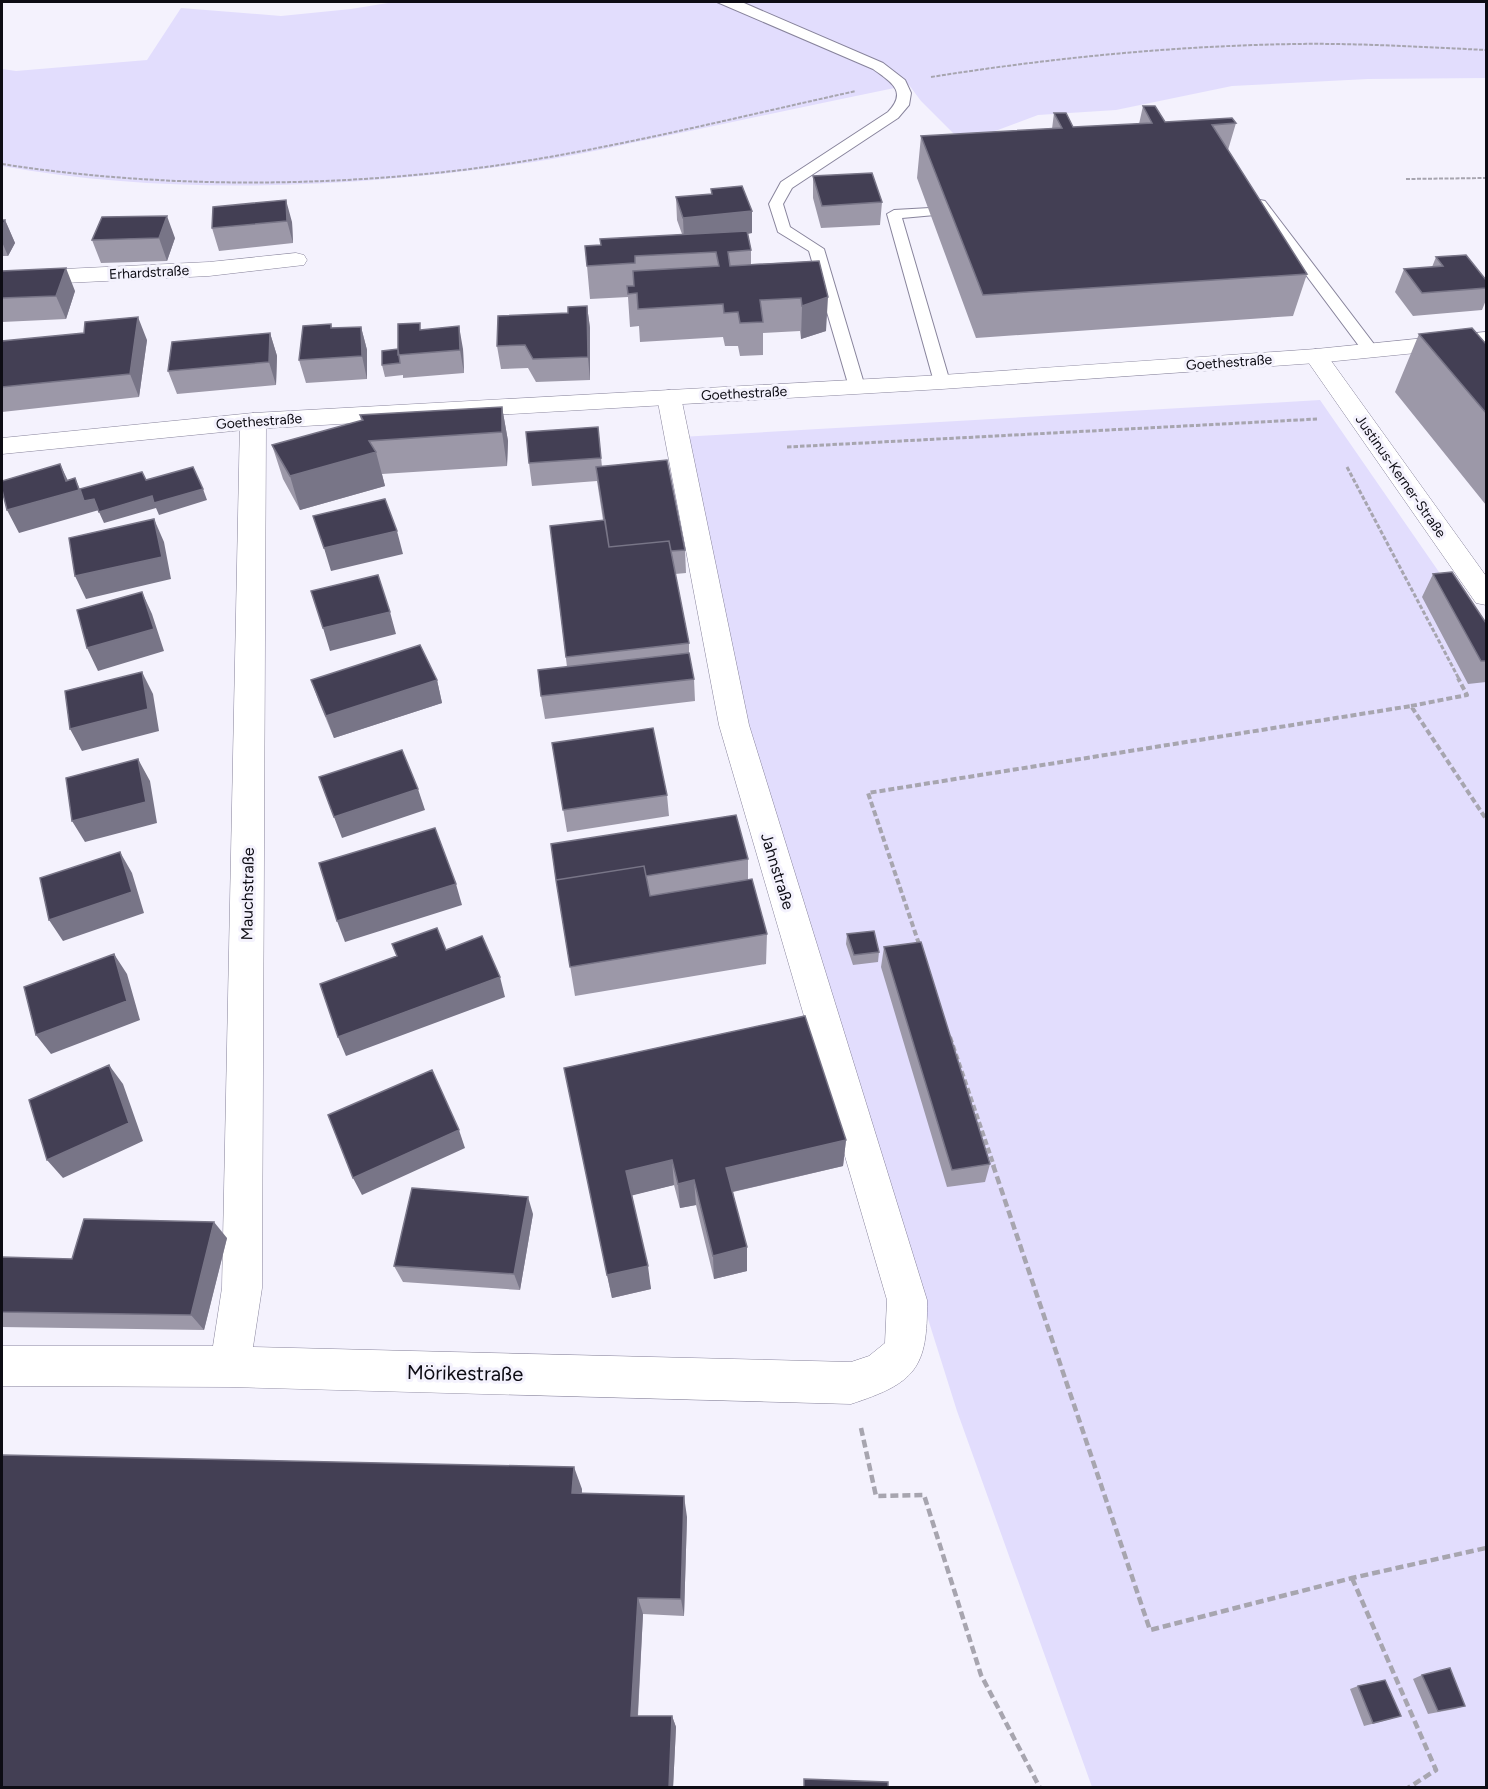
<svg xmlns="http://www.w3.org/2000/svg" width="1488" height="1789" font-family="Figtree,sans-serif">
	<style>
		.green { fill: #e2ddfd }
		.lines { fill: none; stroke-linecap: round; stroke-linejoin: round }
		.service-casing { stroke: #88849c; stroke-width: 2 }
		.minor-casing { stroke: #88849c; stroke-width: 1 }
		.tertiary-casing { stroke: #88849c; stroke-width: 1 }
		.path-far3 { stroke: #a7a5af; stroke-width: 2; stroke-dasharray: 4 1.5; stroke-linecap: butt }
		.path-far2 { stroke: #a7a5af; stroke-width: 3; stroke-dasharray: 4.5 2; stroke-linecap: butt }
		.path-far1 { stroke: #a7a5af; stroke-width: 4; stroke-dasharray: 6 3; stroke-linecap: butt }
		.path { stroke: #a7a5af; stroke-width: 4.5; stroke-dasharray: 8 4; stroke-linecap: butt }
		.service { fill: #fff; fill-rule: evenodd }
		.minor { fill: #fff; fill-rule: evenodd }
		.tertiary { fill: #fff; fill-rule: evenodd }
		.wall { fill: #9c98a8 }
		.shaded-wall { fill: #787587 }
		.building { fill: #433f54; stroke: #787587; stroke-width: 1.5 }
		.labels { text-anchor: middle; stroke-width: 6; stroke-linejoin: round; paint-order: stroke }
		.far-street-label { font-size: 14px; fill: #0d0c14; stroke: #f4f2fd }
		.street-label { font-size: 16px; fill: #0d0c14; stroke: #f4f2fd }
		.near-street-label { font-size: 20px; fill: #0d0c14; stroke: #f4f2fd }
	</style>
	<rect width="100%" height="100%" fill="#f4f2fd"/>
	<!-- green -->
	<path class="green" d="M 394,2 L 1486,2 L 1486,78 L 1368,79 L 1232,86 L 1116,110 L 1038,115 L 963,143 L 921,101 L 909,85 C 826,102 743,120 661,137 C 625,144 588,153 552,159 C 376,187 178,198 2,166 L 2,69 L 16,71 L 147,60 L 181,8 L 281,16 L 351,9 Z
		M 1320,400 L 1486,640 L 1486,1787 L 1092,1787 L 957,1411 L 742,728 L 681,437 Z"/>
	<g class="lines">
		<!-- service casing -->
		<g class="service-casing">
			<path id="service" d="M 717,2 L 744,3 L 883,63 L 905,80 L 911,93 L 909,105 L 898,118 L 792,188 L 783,204 L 790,227 L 824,249 L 865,387 L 863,391 L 857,392 L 849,387 L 809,251 L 778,232 L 769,204 L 781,182 L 888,112 C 908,91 891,82 873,69 Z
				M 1260,200 L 1265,201 L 1377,348 L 1379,351 L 1377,354 L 1365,354 L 1253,204 Z
				M 930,208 L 937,212 L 935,215 L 902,218 L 950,382 L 942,387 L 934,382 L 887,214 L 894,210 Z"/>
		</g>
		<!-- minor casing -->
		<g class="minor-casing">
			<path id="minor" d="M 296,253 L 304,255 L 307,260 L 304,265 L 209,276 L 2,286 L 2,272 L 209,262 Z
				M 1316,349 L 1324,351 L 1486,576 L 1486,605 L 1476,603 L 1304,356 L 1308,351 Z
				M 669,390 L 678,392 L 681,397 L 749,725 L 927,1300 C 928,1369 915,1383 851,1404 L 230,1387 L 2,1386 L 2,1346 L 213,1346 L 222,1288 L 240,421 L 244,416 L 253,413 L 262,416 L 266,421 L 262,1288 L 253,1347 L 851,1362 L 869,1356 L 885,1343 L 887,1300 L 719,725 L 657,397 L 660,392 Z"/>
		</g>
		<!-- tertiary casing -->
		<g class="tertiary-casing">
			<path id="tertiary" d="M 1486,332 L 1486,346 L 1316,363 L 942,389 L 253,429 L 2,454 L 2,438 L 253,413 L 942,375 L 1316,349 Z"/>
		</g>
		<!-- path-far3 -->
		<path class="path-far3" d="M 931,77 C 1051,58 1172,46 1294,44 C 1358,43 1422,47 1486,50
			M 2,164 C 163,189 339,188 500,165 C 620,147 738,117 856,91
			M 1406,179 L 1486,178"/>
		<!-- path-far2 -->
		<path class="path-far2" d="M 787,447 L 1317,419
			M 1347,467 L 1459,679"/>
		<!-- path-far1 -->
		<path class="path-far1" d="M 1411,706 L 1467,695 L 1458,678
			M 919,944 L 868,793 L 1411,706 L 1486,819
			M 950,1037 L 994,1166"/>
		<!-- path -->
		<path class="path" d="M 993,1165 L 1150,1630 L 1352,1578 L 1486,1548
			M 861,1428 L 876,1496 L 924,1495 L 981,1675 L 1040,1788
			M 1352,1578 L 1436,1770 L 1408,1788"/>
		<!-- service -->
		<use href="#service" class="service"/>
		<!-- minor -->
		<use href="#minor" class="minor"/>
		<!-- tertiary -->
		<use href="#tertiary" class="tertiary"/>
	</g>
	<!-- wall -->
	<path class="wall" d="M 1143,106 L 1165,122 L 1236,123 L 1228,150 L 1307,274 L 1293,316 L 976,338 L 917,178 L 921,136 L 1052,129 L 1054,113 L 1073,127 L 1139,124 Z
		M 813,176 L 882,202 L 880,225 L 821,228 L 813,198 Z
		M 711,189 L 752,211 L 752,233 L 748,234 L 751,250 L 751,264 L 819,261 L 826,331 L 801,339 L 800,331 L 763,333 L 763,355 L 740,356 L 738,346 L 725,346 L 723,337 L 640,342 L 639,326 L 630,327 L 628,297 L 590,299 L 587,266 L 601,245 L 682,234 L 677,220 L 676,197 L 711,194 Z
		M 213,207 L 292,222 L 293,243 L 219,251 L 212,228 Z
		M 2,220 L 5,220 L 15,243 L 8,256 L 2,256 Z
		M 175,238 L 167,261 L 101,263 L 92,240 Z
		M 1436,257 L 1486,280 L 1486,300 L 1482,310 L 1413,316 L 1395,292 L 1404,269 L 1432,267 Z
		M 2,271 L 75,291 L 66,319 L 2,322 Z
		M 587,306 L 590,328 L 590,380 L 536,382 L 528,368 L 501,369 L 497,346 L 568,313 Z
		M 331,324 L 332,328 L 361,327 L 367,350 L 367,379 L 306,383 L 299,360 Z
		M 422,330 L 463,349 L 464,373 L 403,378 L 403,375 L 385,377 L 382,365 L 398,349 Z
		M 270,333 L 277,356 L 276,385 L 177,394 L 168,371 Z
		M 1419,334 L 1486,344 L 1486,505 L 1395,392 Z
		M 147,340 L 139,397 L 2,412 L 2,341 Z
		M 502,407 L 508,441 L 507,466 L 382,474 L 385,486 L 300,510 L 283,479 L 272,445 L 361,421 L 360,415 Z
		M 598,427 L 602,467 L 685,550 L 686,573 L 675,574 L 689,643 L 689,653 L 694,679 L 695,701 L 545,719 L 541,696 L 567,667 L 550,526 L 603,520 L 597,481 L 532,486 L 529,463 Z
		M 1433,574 L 1486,623 L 1486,682 L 1468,684 L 1422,597 Z
		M 311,680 L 437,680 L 442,703 L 334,738 L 319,702 Z
		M 552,743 L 667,795 L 669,816 L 567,832 Z
		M 748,859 L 748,879 L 767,934 L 766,964 L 575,996 L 556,880 Z
		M 847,934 L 879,952 L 878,962 L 853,965 L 846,944 Z
		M 884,947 L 990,1164 L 985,1182 L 947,1187 L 881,967 Z
		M 564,1068 L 846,1140 L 843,1166 L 733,1192 L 747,1271 L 714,1279 L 696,1205 L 680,1208 L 674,1185 L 632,1195 L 651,1289 L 612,1298 Z
		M 533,1214 L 520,1290 L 403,1282 L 394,1266 Z
		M 227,1238 L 204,1330 L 2,1327 L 2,1257 L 72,1259 Z
		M 582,1489 L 582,1494 L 687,1517 L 684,1616 L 643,1614 L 638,1716 L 672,1716 L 676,1727 L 673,1788 L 2,1788 Z
		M 1422,1675 L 1465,1706 L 1455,1709 L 1428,1714 L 1413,1679 Z
		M 1358,1686 L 1391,1719 L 1364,1726 L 1350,1689 Z"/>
	<!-- shaded-wall -->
	<path class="shaded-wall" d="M 286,200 L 292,222 L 293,243 L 287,221 Z
		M 752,211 L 752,233 L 684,241 L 683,218 Z
		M 167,216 L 175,238 L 167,261 L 159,238 Z
		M 5,220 L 15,243 L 8,256 L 2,242 L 2,227 Z
		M 66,268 L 75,291 L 66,319 L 56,296 Z
		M 828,297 L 826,331 L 801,339 L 802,306 Z
		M 587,306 L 590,328 L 590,380 L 588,357 Z
		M 138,317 L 147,340 L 139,397 L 130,374 Z
		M 459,326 L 463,349 L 464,373 L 460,350 Z
		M 361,327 L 367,350 L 367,379 L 362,356 Z
		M 270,333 L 277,356 L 276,385 L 269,362 Z
		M 502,407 L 508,441 L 507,466 L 502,432 Z
		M 376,452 L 385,486 L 300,510 L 290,476 Z
		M 60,464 L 71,487 L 75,478 L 85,501 L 94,499 L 99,510 L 19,533 L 7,510 L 66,481 Z
		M 203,489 L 207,500 L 159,515 L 156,508 L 104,523 L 99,512 L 152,496 Z
		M 154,519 L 164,542 L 171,579 L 86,599 L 75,576 Z
		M 397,531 L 403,554 L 331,571 L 324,548 Z
		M 142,592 L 152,614 L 164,651 L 98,671 L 87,648 Z
		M 390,612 L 396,634 L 330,651 L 323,628 Z
		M 142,672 L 153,694 L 159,731 L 82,751 L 70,729 Z
		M 437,680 L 442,703 L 334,738 L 326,716 Z
		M 138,759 L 150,781 L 157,823 L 85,842 L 72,821 Z
		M 418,789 L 425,810 L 342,838 L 334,817 Z
		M 120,852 L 132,873 L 144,913 L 63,941 L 49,920 Z
		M 456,884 L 462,905 L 345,942 L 337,921 Z
		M 114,954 L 127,974 L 140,1020 L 51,1054 L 36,1035 Z
		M 500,977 L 505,997 L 346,1056 L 338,1037 Z
		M 109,1065 L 123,1084 L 143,1141 L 63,1178 L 47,1160 Z
		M 459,1130 L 465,1148 L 362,1195 L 353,1178 Z
		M 846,1140 L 843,1166 L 727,1193 L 726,1168 Z
		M 672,1160 L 674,1185 L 630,1196 L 626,1171 Z
		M 694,1180 L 696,1205 L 680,1208 L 678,1184 Z
		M 528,1197 L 533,1214 L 520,1290 L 514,1274 Z
		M 214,1222 L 227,1238 L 204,1330 L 191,1315 Z
		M 747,1247 L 747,1271 L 714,1279 L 713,1256 Z
		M 648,1266 L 651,1289 L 612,1298 L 607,1275 Z
		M 574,1467 L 582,1489 L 580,1514 L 572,1493 Z
		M 684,1496 L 687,1517 L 684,1616 L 681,1599 Z
		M 638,1598 L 643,1614 L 637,1727 L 631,1716 Z
		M 672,1716 L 676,1727 L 673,1788 L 669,1788 Z"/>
	<!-- building -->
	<path class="building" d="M 1143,106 L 1155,106 L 1165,122 L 1232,118 L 1236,123 L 1212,125 L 1307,274 L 983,295 L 921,136 L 1062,128 L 1054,113 L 1066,113 L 1073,127 L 1152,123 Z
		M 872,173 L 882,202 L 822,206 L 813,176 Z
		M 742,186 L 752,211 L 683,218 L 676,197 L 712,194 L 711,189 Z
		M 286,200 L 287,221 L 212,228 L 213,207 Z
		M 167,216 L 159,238 L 92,240 L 102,217 Z
		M 2,220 L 5,220 L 2,227 Z
		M 747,231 L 751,250 L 728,252 L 730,266 L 819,261 L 828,297 L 802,306 L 801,298 L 760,300 L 763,322 L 740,323 L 738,312 L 724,313 L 723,304 L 638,309 L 637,293 L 628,294 L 627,286 L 634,286 L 633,271 L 719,266 L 716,252 L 635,256 L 635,263 L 587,266 L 585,246 L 601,245 L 600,239 Z
		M 1466,255 L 1486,280 L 1486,288 L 1422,293 L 1404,269 L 1443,266 L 1436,257 Z
		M 66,268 L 56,296 L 2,298 L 2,271 Z
		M 587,306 L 588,357 L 533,359 L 525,345 L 497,346 L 498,316 L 568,313 L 568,307 Z
		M 138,317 L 130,374 L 2,387 L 2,341 L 84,333 L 85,322 Z
		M 420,323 L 420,330 L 459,326 L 460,350 L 398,355 L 398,324 Z
		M 331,324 L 331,328 L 361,327 L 362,356 L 299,360 L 303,326 Z
		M 1472,328 L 1486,344 L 1486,413 L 1419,334 Z
		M 270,333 L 269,362 L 168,371 L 172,342 Z
		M 398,349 L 400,363 L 382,365 L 382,351 Z
		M 502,407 L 502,432 L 369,441 L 376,452 L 290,476 L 272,445 L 363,420 L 360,415 Z
		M 598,427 L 601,458 L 529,463 L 526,432 Z
		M 667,460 L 685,550 L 671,551 L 669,541 L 609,547 L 596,467 Z
		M 60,464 L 66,481 L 75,478 L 79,490 L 7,510 L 2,490 L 2,481 Z
		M 193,467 L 203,489 L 154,503 L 152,496 L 99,512 L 94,499 L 84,501 L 80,489 L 142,472 L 146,480 Z
		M 385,499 L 397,531 L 324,548 L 313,516 Z
		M 154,519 L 162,557 L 75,576 L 69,538 Z
		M 605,520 L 609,547 L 669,541 L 689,643 L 566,657 L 550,526 Z
		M 1452,572 L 1486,623 L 1486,661 L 1481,661 L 1433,574 Z
		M 378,575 L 390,612 L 323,628 L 311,591 Z
		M 142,592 L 154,629 L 87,648 L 77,610 Z
		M 420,645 L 437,680 L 326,716 L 311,680 Z
		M 689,653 L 694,679 L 541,696 L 538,670 Z
		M 142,672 L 148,709 L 70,729 L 65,691 Z
		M 653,728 L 667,795 L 563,810 L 552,743 Z
		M 402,750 L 418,789 L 334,817 L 319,777 Z
		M 138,759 L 146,802 L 72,821 L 66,778 Z
		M 736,815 L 748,859 L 646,876 L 644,866 L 556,880 L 551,844 Z
		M 435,828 L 456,884 L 337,921 L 319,863 Z
		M 120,852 L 132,892 L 49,920 L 40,878 Z
		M 644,866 L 650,896 L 752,879 L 767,934 L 570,967 L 556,880 Z
		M 437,928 L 446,950 L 482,936 L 500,977 L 338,1037 L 320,984 L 397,956 L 392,944 Z
		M 874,931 L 879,952 L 854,955 L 847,934 Z
		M 921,942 L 990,1164 L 952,1170 L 884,947 Z
		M 114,954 L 127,1001 L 36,1035 L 24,987 Z
		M 805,1016 L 846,1140 L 726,1168 L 747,1247 L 713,1256 L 694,1180 L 678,1184 L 672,1160 L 626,1171 L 648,1266 L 607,1275 L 564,1068 Z
		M 109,1065 L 129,1123 L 47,1160 L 29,1100 Z
		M 432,1070 L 459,1130 L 353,1178 L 328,1115 Z
		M 412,1188 L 528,1197 L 514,1274 L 394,1266 Z
		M 84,1219 L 214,1222 L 191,1315 L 2,1312 L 2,1257 L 72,1259 Z
		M 2,1455 L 574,1467 L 572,1493 L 684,1496 L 681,1599 L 638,1598 L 631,1716 L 672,1716 L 669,1788 L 2,1788 Z
		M 1450,1668 L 1465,1706 L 1438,1711 L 1422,1675 Z
		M 1385,1680 L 1401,1716 L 1373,1723 L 1358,1686 Z
		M 804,1779 L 888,1782 L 888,1788 L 804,1788 Z"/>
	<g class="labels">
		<!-- far-street labels -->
		<g class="far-street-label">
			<text transform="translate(149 272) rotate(-3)" y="5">Erhardstraße</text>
			<text transform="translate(1229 362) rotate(-4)" y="5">Goethestraße</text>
			<text transform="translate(744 393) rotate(-3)" y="5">Goethestraße</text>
			<text transform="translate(259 421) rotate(-4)" y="5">Goethestraße</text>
			<text transform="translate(1401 476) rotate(55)" y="5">Justinus-Kerner-Straße</text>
		</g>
		<!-- street labels -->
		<g class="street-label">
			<text transform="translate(778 871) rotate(73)" y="6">Jahnstraße</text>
			<text transform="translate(247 894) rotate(-89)" y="6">Mauchstraße</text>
		</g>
		<!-- near-street labels -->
		<g class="near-street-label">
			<text transform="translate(465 1373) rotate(1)" y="7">Mörikestraße</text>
		</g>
	</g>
	<!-- border -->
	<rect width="1488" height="1789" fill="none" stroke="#0d0c14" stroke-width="6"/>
</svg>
